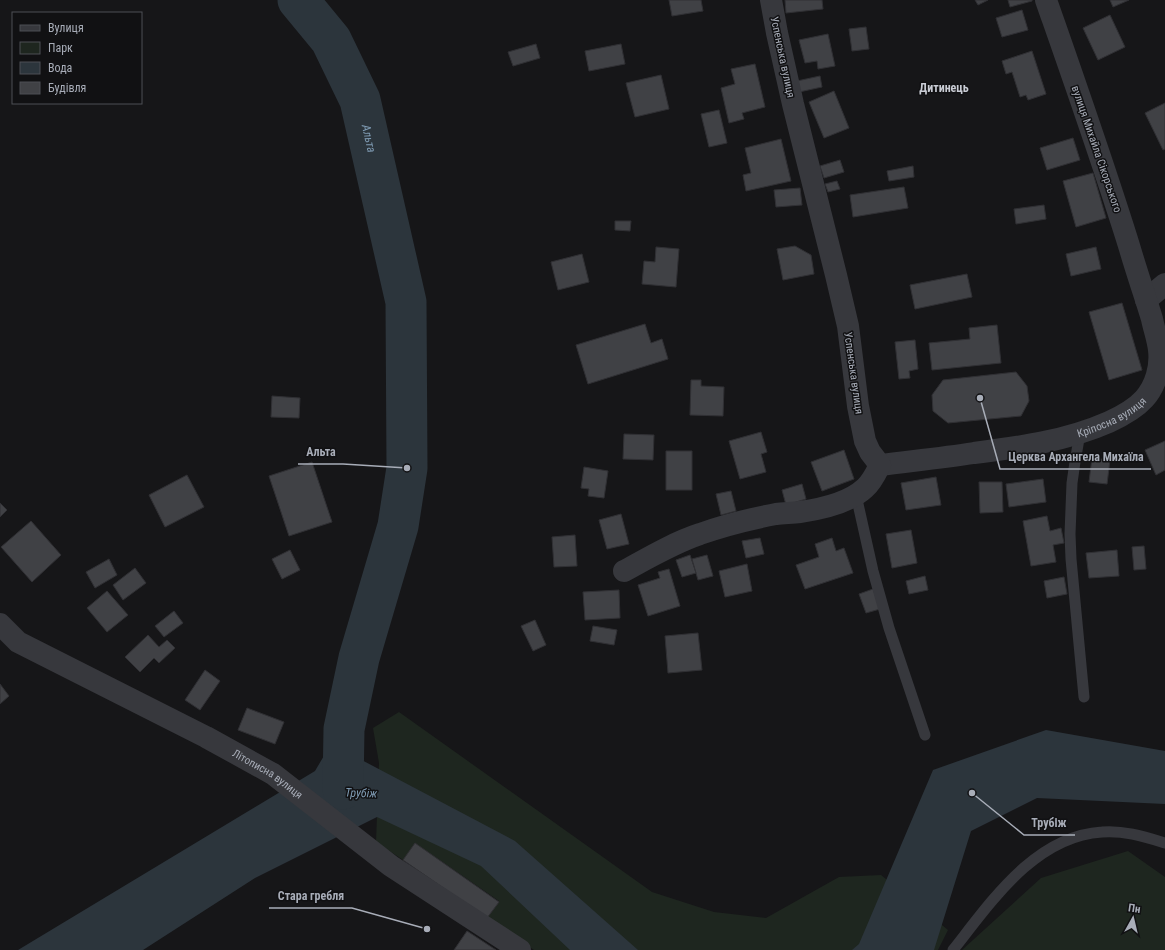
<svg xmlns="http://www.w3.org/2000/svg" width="1165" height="950" font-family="'Roboto Condensed',sans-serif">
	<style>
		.green { fill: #1e261f }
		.water { fill: #2c353c }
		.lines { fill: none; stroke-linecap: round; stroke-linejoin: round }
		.river { stroke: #2c353c; stroke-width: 41 }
		.building { fill: #404145; stroke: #303034 }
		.lane { stroke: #37383d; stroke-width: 11 }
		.street { stroke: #37383d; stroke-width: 22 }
		.labels { text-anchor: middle; stroke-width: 3; stroke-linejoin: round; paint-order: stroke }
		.street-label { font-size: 11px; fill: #a8adb8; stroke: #111113 }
		.neighbourhood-label { font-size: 12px; font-weight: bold; fill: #c9ccd4; stroke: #111113 }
		.water-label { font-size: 12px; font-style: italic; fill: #7f9bb3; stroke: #111113 }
		.leader { fill: none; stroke: #a8adb8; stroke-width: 1.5 }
		.callout-dot { fill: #a8adb8; stroke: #111113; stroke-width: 1.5 }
		.callout-label { font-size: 12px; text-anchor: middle; font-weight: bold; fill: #a8adb8; stroke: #111113; stroke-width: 3; stroke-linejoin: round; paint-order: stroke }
	</style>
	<rect width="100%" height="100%" fill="#161618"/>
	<!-- green -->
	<path class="green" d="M 399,712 L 652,892 L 714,912 L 766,918 L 839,877 L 881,875 L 948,930 L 938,950 L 534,950 L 487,918 L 499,901 L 415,843 L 403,860 L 376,842 L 379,763 L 373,728 Z
		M 1128,851 L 1165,877 L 1165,950 L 962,950 L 1041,878 Z"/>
	<!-- water -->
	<path class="water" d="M 1046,730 L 1165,751 L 1165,804 L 1037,798 L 971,831 L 934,950 L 852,950 L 859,944 L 933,770 Z
		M 338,732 L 350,737 L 356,757 L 515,841 L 638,950 L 570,950 L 481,866 L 377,817 L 255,878 L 143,950 L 18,950 L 315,771 Z"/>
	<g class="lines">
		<!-- river -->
		<path class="river" id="s1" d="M 298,0 L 331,40 L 360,100 L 406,302 L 407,468 L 398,526 L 359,658 L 344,729 L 343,789"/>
	</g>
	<!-- building -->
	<path class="building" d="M 669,0 L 701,0 L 703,11 L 672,16 Z
		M 785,0 L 822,0 L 823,9 L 786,13 Z
		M 975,0 L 988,0 L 978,5 Z
		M 1008,0 L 1032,0 L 1032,1 L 1010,7 Z
		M 1110,0 L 1129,0 L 1113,7 Z
		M 1022,10 L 1028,30 L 1002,37 L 996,18 Z
		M 1110,15 L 1125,47 L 1098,60 L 1083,28 Z
		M 866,27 L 869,49 L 852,51 L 849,29 Z
		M 828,34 L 835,66 L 818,69 L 817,61 L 805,63 L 799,40 Z
		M 536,44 L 540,58 L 513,66 L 508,52 Z
		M 621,44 L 625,64 L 589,71 L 585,51 Z
		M 1032,51 L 1046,94 L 1028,100 L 1026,95 L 1020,97 L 1012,72 L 1006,74 L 1002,61 Z
		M 755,64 L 765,107 L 742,113 L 744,119 L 729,123 L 721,88 L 735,84 L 731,69 Z
		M 661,75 L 669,109 L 635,117 L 626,83 Z
		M 820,76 L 822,87 L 799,92 L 797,81 Z
		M 834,91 L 849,128 L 824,138 L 809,102 Z
		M 1165,103 L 1165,149 L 1163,150 L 1145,113 Z
		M 719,110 L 727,143 L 709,147 L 701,114 Z
		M 1073,138 L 1080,160 L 1047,170 L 1040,148 Z
		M 781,139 L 791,181 L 746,191 L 743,175 L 751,173 L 745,148 Z
		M 840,160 L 844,172 L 824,178 L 820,166 Z
		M 913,166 L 914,177 L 889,181 L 887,171 Z
		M 1093,173 L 1106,218 L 1076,227 L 1063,181 Z
		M 837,181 L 840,189 L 828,192 L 825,184 Z
		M 904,187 L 908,208 L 853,217 L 850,195 Z
		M 800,188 L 802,205 L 776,207 L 774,190 Z
		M 1044,205 L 1046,219 L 1016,224 L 1014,209 Z
		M 615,221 L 631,221 L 630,231 L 615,230 Z
		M 795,246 L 811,255 L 814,274 L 783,280 L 777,249 Z
		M 656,247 L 679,249 L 676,287 L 642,284 L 644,261 L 655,262 Z
		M 1096,247 L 1101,269 L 1071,276 L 1066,254 Z
		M 582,254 L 589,282 L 558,290 L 551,262 Z
		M 967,274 L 972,297 L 915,309 L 910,285 Z
		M 1122,303 L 1142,370 L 1109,380 L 1089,312 Z
		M 645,324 L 651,343 L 662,339 L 668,359 L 588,384 L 576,345 Z
		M 997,325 L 1001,363 L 932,370 L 929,343 L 970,339 L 969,328 Z
		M 915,340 L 918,369 L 909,371 L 910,378 L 899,379 L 895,342 Z
		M 1016,372 L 1027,386 L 1029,401 L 1021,416 L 948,423 L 933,411 L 932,395 L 943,380 Z
		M 691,380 L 701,380 L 701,386 L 724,387 L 723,416 L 690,415 Z
		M 272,396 L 300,398 L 299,418 L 271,417 Z
		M 761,432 L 767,452 L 761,454 L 766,472 L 740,479 L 729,441 Z
		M 624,434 L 654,435 L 653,460 L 623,459 Z
		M 1165,441 L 1165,470 L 1156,475 L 1145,450 Z
		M 844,450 L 854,479 L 822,491 L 811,462 Z
		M 666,451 L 692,451 L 692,490 L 666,490 Z
		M 1092,458 L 1110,460 L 1107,484 L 1089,482 Z
		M 312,462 L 332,522 L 289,536 L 269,476 Z
		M 584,467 L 608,471 L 604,498 L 588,496 L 589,489 L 581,488 Z
		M 187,475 L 204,507 L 165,527 L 149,495 Z
		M 936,477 L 941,505 L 906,510 L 901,483 Z
		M 1043,479 L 1046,502 L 1009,507 L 1006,484 Z
		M 979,482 L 1002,482 L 1003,512 L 980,513 Z
		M 802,484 L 806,499 L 786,505 L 782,490 Z
		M 731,491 L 736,511 L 721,515 L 716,494 Z
		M 0,503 L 7,510 L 0,517 Z
		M 621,514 L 629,544 L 607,549 L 599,520 Z
		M 1047,516 L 1050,531 L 1061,528 L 1064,543 L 1053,545 L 1056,562 L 1031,566 L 1023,521 Z
		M 31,521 L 61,555 L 32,582 L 1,547 Z
		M 911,530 L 917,563 L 892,568 L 886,534 Z
		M 575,535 L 577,566 L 554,567 L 552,537 Z
		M 760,538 L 764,554 L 746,558 L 742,541 Z
		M 832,538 L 836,551 L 844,548 L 853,573 L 805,589 L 796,565 L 819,557 L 815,544 Z
		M 1144,546 L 1146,569 L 1134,570 L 1132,547 Z
		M 290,550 L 300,570 L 282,579 L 272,559 Z
		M 1117,550 L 1119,576 L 1089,578 L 1086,553 Z
		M 690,555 L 696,573 L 682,577 L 676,560 Z
		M 707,555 L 713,576 L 698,580 L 692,559 Z
		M 109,559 L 117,575 L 95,588 L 86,572 Z
		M 747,564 L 752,591 L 725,597 L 719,571 Z
		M 135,568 L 146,583 L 123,600 L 113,585 Z
		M 669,569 L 680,606 L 648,616 L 638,585 L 660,578 L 658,572 Z
		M 925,576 L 928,590 L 909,594 L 906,581 Z
		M 1064,577 L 1067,594 L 1047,598 L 1044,581 Z
		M 873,589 L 880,609 L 866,613 L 859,594 Z
		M 619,590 L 620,618 L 585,620 L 583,592 Z
		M 107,591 L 128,615 L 107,632 L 87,608 Z
		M 174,611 L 183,623 L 164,637 L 155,626 Z
		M 535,620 L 546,645 L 533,651 L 521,626 Z
		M 593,626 L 617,630 L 614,645 L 590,641 Z
		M 698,633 L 702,670 L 668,673 L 665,636 Z
		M 148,635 L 159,647 L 167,640 L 175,648 L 159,663 L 154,658 L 140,672 L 125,657 Z
		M 205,670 L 220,681 L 200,710 L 185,700 Z
		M 0,684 L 9,696 L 0,704 Z
		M 247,708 L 284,722 L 275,744 L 238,730 Z
		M 415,843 L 499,902 L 487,918 L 403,860 Z
		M 467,931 L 496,950 L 454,950 Z"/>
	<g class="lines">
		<!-- lane -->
		<path class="lane" d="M 1080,433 L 1075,462 L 1072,483 L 1070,534 L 1071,559 L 1084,697
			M 856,495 L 873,571 L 889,628 L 925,735
			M 953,950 C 991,902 1035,836 1102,832 C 1123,830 1145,837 1165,843"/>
		<!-- street -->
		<g class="street">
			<path d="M 1146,300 L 1165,284"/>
			<path id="s2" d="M 880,465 C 911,461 942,458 974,453 C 1020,447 1066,441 1109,422 C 1122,416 1135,409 1144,399 C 1156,386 1161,366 1159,350 C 1158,340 1154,329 1152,319 C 1145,296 1137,273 1130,249 C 1104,165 1075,83 1046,0"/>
			<path d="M 624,571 C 648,558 673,543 700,534 C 725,525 750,519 776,514 C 784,513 792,513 800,512 C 821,509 850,502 865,488 C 872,482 876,473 880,465 L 870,452 L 865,441 L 858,406 L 848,326 L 836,275 L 793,104 L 777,33 L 771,0"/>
			<path id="s3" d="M 0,624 L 18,642 L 206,737 L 273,774 L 391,866 L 520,950"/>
		</g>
	</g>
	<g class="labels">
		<!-- street labels -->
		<g class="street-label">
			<text transform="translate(783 57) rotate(78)" y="4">Успенська вулиця</text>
			<text transform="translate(1097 149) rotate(71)" y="4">вулиця Михайла Сікорського</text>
			<text transform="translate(854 373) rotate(82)" y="4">Успенська вулиця</text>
			<text dy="4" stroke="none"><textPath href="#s2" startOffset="238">Кріпосна вулиця</textPath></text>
			<text dy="4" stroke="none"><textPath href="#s3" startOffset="308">Літописна вулиця</textPath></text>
		</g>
		<!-- neighbourhood labels -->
		<g class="neighbourhood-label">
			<text x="944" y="92">Дитинець</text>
		</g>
		<!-- water labels -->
		<g class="water-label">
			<text dy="4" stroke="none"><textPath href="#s1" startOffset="158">Альта</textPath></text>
			<text transform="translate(361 793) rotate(2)" y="4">Трубіж</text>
		</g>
	</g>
	<!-- callouts -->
	<path class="leader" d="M407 468L343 464H298M980 398L1000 469H1151M972 793L1024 835H1075M427 929L352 908H269"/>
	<g class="callout-dot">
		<circle cx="407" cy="468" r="4"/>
		<circle cx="980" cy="398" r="4"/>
		<circle cx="972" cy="793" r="4"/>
		<circle cx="427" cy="929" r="4"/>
	</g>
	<g class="callout-label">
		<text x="321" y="456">Альта</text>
		<text x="1076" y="461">Церква Архангела Михаїла</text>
		<text x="1049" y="827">Трубіж</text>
		<text x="311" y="900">Стара гребля</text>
	</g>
	<!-- legend -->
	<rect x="12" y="12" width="130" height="92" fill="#111113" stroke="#4d4f55"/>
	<rect x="20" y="25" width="20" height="6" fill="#37383d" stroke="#4d4f55"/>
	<text x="48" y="32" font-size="12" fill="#a8adb8">Вулиця</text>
	<rect x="20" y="42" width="20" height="12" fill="#1e261f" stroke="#4d4f55"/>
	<text x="48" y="52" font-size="12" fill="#a8adb8">Парк</text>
	<rect x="20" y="62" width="20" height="12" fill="#2c353c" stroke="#4d4f55"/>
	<text x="48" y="72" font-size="12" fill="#a8adb8">Вода</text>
	<rect x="20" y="82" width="20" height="12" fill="#404145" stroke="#4d4f55"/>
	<text x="48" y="92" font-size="12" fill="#a8adb8">Будівля</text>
	<!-- north arrow -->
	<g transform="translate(1133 918) rotate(8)" stroke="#111113" stroke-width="3" paint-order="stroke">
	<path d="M0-3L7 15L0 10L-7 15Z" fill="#a8adb8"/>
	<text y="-6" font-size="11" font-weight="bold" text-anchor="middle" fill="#a8adb8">Пн</text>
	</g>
</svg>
